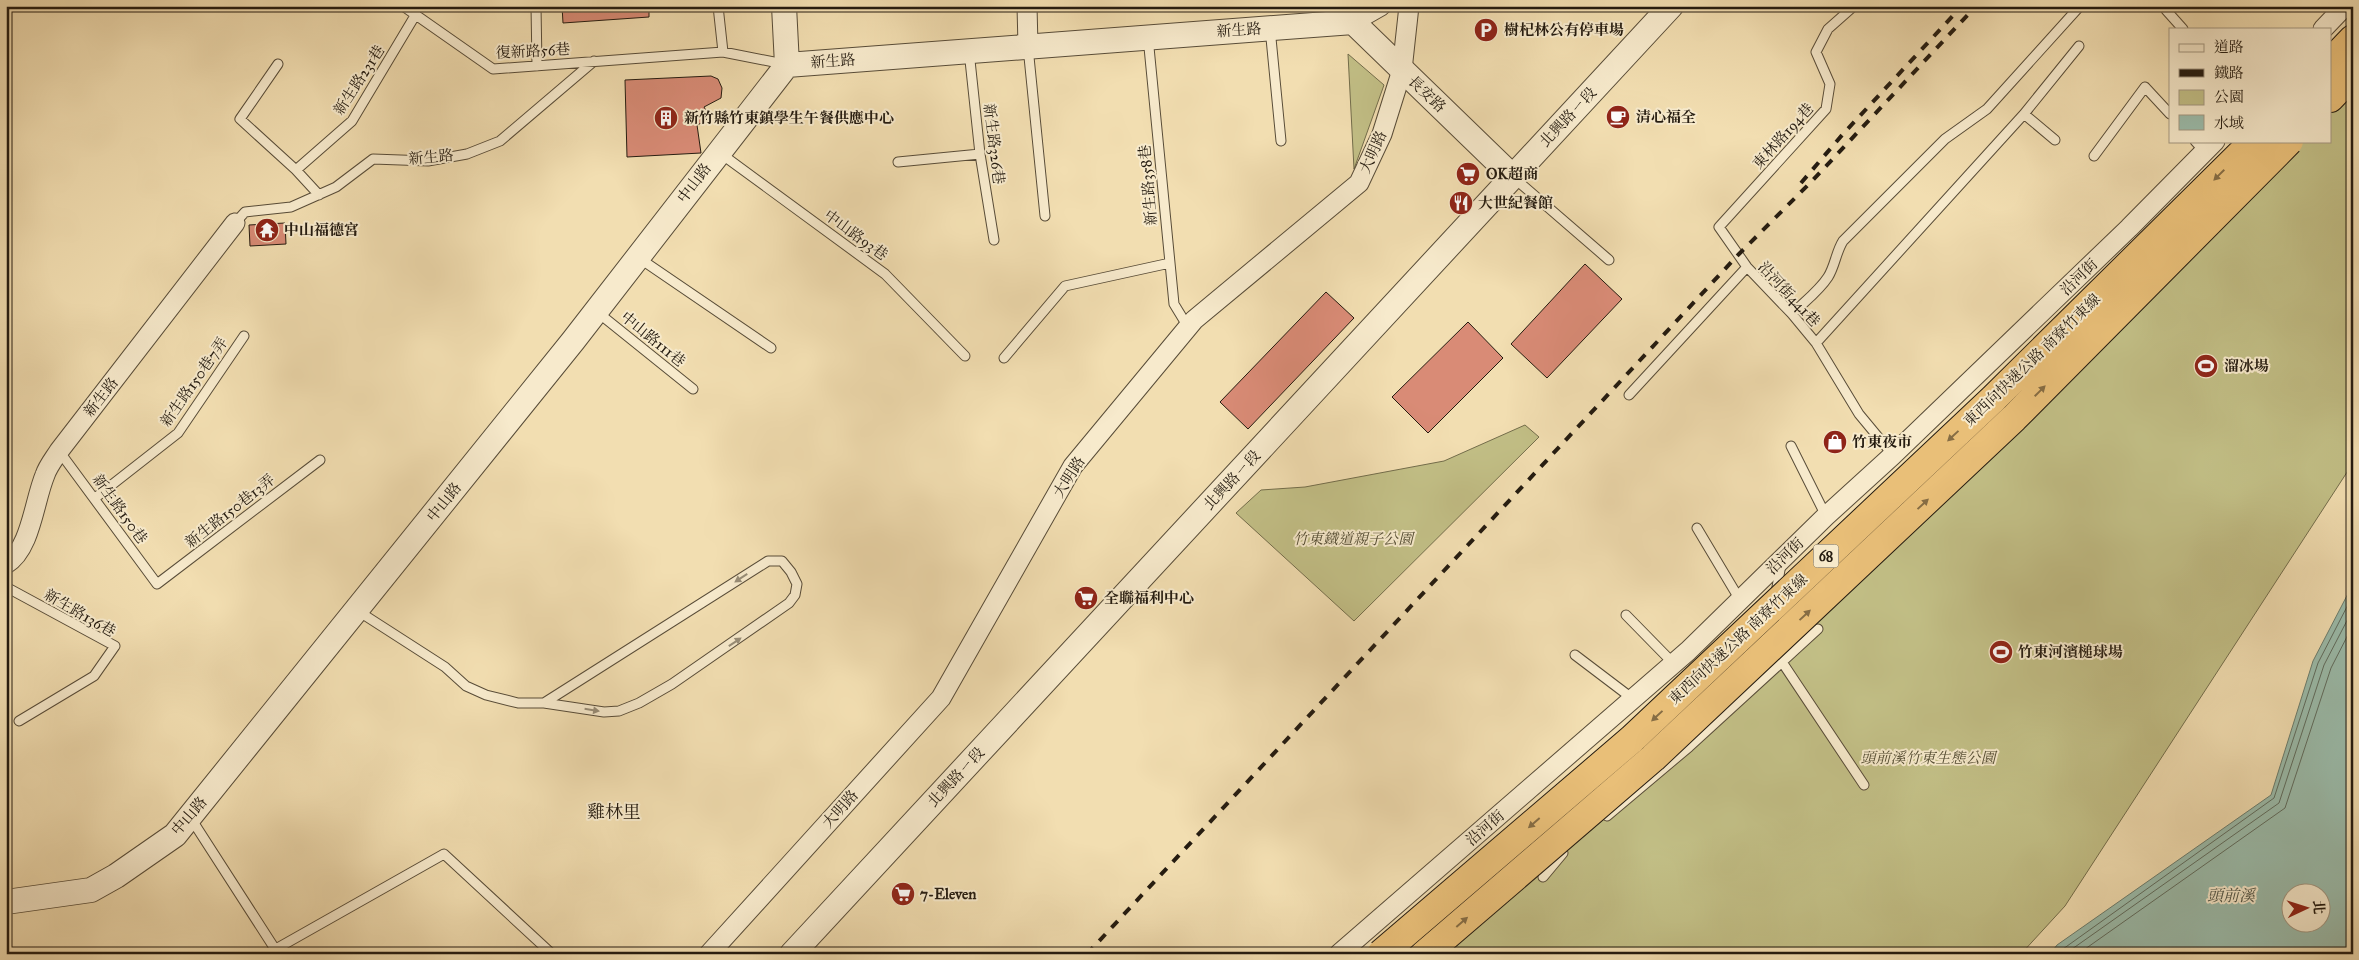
<svg xmlns="http://www.w3.org/2000/svg" width="2359" height="960" font-family="'IM FELL Great Primer','Noto Serif TC',serif">
	<style>
		.green { fill: #c2bf86; stroke: #736d4b }
		.water { fill: #9bbcab; stroke: #6b7c6d; fill-rule: evenodd }
		.lines { fill: none; stroke-linecap: round; stroke-linejoin: round }
		.shore { stroke: #606c5e; stroke-width: 1 }
		.building { fill: #d98b76; stroke: #241b10 }
		.service-casing { stroke: #584c38; stroke-width: 11 }
		.minor-casing { stroke: #584c38; stroke-width: 21 }
		.tertiary-casing { stroke: #584c38; stroke-width: 26 }
		.trunk-casing { stroke: #241b10; stroke-width: 30 }
		.service { stroke: #f7eacc; stroke-width: 9 }
		.minor { stroke: #f7eacc; stroke-width: 19 }
		.tertiary { stroke: #f7eacc; stroke-width: 24 }
		.trunk { stroke: #e9bf78; stroke-width: 28 }
		.rail { stroke: #241b10; stroke-width: 4; stroke-dasharray: 9 9; stroke-linecap: butt }
		.trunk-bridge-casing { stroke: #241b10; stroke-width: 30; stroke-linecap: butt }
		.trunk-bridge { stroke: #e9bf78; stroke-width: 28 }
		.oneway { fill: #866d44 }
		.oneway2 { fill: #988d77 }
		.labels { text-anchor: middle; stroke-width: 4; stroke-linejoin: round; paint-order: stroke }
		.shield { fill: #f7eacc; stroke: #635948; stroke-width: 1 }
		.shield-label { font-size: 14px; font-weight: bold; fill: #241b10 }
		.street-label { font-size: 15px; fill: #241b10; stroke: #f7eacc }
		.poi-label { font-size: 15px; font-weight: bold; fill: #241b10; stroke: #f7eacc; text-anchor: start }
		.park-label { font-size: 15px; font-style: italic; fill: #534c33; stroke: #f7eacc }
		.water-label { font-size: 16px; font-style: italic; fill: #4e5346; stroke: #f7eacc }
		.quarter-label { font-size: 18px; fill: #241b10; stroke: #f7eacc }
	</style>
	<rect width="100%" height="100%" fill="#f2deb1"/>
	<filter id="stains"><feTurbulence type="fractalNoise" baseFrequency=".004" numOctaves="4"/><feColorMatrix values="0 0 0 0 .2 0 0 0 0 .09 0 0 0 0 .02 0 0 0 .5 -.17"/></filter>
	<radialGradient id="worn" r=".72"><stop offset=".6" stop-color="#630" stop-opacity="0"/><stop offset="1" stop-color="#630" stop-opacity=".3"/></radialGradient>
	<!-- green -->
	<path class="green" d="M 1348,54 L 1384,85 L 1354,169 Z
		M 2353,77 L 2353,463 L 2065,906 L 2021,954 L 1415,954 L 1764,645 L 2286,141 L 2330,141 L 2330,99 Z
		M 1525,425 L 1539,437 L 1354,621 L 1236,513 L 1261,490 L 1305,487 L 1444,461 Z"/>
	<!-- water -->
	<path class="water" d="M 2353,584 L 2353,954 L 2050,954 L 2057,945 L 2271,795 L 2313,661 ZM 2292,892 L 2322,892 L 2322,922 L 2292,922 Z"/>
	<g class="lines">
		<!-- shore -->
		<path class="shore" d="M 2056,954 L 2274,798 L 2318,663 L 2353,595
			M 2065,954 L 2279,803 L 2324,665 L 2353,609
			M 2078,954 L 2285,808 L 2331,668 L 2353,625"/>
	</g>
	<!-- building -->
	<path class="building" d="M 562,6 L 649,6 L 649,17 L 563,23 Z
		M 711,76 L 718,79 L 722,88 L 721,98 L 704,107 L 708,114 L 706,121 L 697,125 L 701,153 L 627,157 L 625,80 Z
		M 285,223 L 286,244 L 250,246 L 249,225 Z
		M 1585,264 L 1622,299 L 1547,378 L 1511,344 Z
		M 1326,292 L 1354,318 L 1248,429 L 1220,402 Z
		M 1468,322 L 1503,358 L 1428,433 L 1392,397 Z"/>
	<g class="lines">
		<!-- service casing -->
		<g class="service-casing">
			<path id="service" d="M 403,6 L 493,69 L 723,52 L 784,64
				M 536,6 L 537,66
				M 718,6 L 723,52
				M 1854,6 L 1828,29 L 1816,52 L 1830,84 L 1826,109 L 1719,227 L 1747,267 L 1792,314 L 1816,343 L 1859,414 L 1893,455
				M 2166,10 L 2183,29
				M 1270,28 L 1281,141
				M 1148,37 L 1174,304 L 1188,327
				M 1028,47 L 1045,216
				M 969,51 L 980,154 L 994,240
				M 278,64 L 240,119 L 296,170
				M 2024,114 L 2055,140
				M 2195,141 L 2205,152
				M 720,153 L 885,274 L 965,356
				M 2094,156 L 2145,87 L 2170,114
				M 898,162 L 980,154
				M 1513,177 L 1609,260
				M 319,195 L 296,170 L 352,121 L 416,14
				M 235,223 L 245,212 L 291,207 L 336,187 L 373,159 L 428,161 L 467,154 L 500,141 L 594,61
				M 639,258 L 771,348
				M 596,311 L 693,389
				M 1792,314 C 1804,302 1819,291 1828,277 C 1835,266 1836,252 1843,241 L 1945,139 L 1987,109 L 2080,6
				M 1816,343 L 2024,114 L 2079,46
				M 1004,358 L 1065,286 L 1170,263
				M 1629,395 L 1747,267
				M 1791,446 L 1826,516
				M 59,451 L 157,584 L 320,460
				M 95,498 L 178,433 L 244,336
				M 1697,528 L 1740,600
				M 6,587 L 115,646 L 94,676 L 19,721
				M 1776,593 L 1781,564
				M 358,611 L 445,667 L 466,686 L 486,695 L 518,703 L 544,703 L 604,712 L 619,711 L 639,703 L 672,684 L 789,603 L 795,595 L 797,584 L 791,572 L 782,561 L 768,561 L 544,703
				M 1626,615 L 1674,664
				M 1575,655 L 1633,699
				M 1778,656 L 1864,785
				M 1607,816 L 1689,747 L 1818,629
				M 190,817 L 275,949
				M 1543,877 L 1563,853
				M 267,954 L 444,854 L 552,954"/>
		</g>
		<!-- minor casing -->
		<g class="minor-casing">
			<path id="minor" d="M 1027,6 L 1028,46
				M 1353,22 L 1381,6
				M 2323,29 L 2345,6
				M 6,564 C 31,549 34,501 45,475 C 48,466 54,459 59,451 L 235,223
				M 709,954 L 941,698 L 1073,466 L 1194,320 L 1359,183 L 1382,134 L 1402,70 L 1409,6
				M 1339,954 L 1688,651 L 1826,516 L 1893,455 L 2129,228 L 2215,141"/>
		</g>
		<!-- tertiary casing -->
		<g class="tertiary-casing">
			<path id="tertiary" d="M 1352,6 L 1353,22 L 1513,177
				M 787,65 L 1353,22
				M 6,902 L 91,890 L 116,876 L 175,835 L 573,341 L 787,65 L 784,6
				M 792,954 L 1671,6"/>
		</g>
		<!-- trunk casing -->
		<g class="trunk-casing">
			<path id="trunk" d="M 2330,63 L 2353,39
				M 2330,98 L 2353,74"/>
		</g>
		<!-- service -->
		<use href="#service" class="service"/>
		<!-- minor -->
		<use href="#minor" class="minor"/>
		<!-- tertiary -->
		<use href="#tertiary" class="tertiary"/>
		<!-- trunk -->
		<use href="#trunk" class="trunk"/>
		<!-- rail -->
		<path class="rail" d="M 1801,183 L 1843,134 L 1962,6
			M 1087,954 L 1738,255 L 1813,180 L 1976,6"/>
		<!-- trunk-bridge casing -->
		<g class="trunk-bridge-casing">
			<path id="trunk-bridge" d="M 1381,954 L 1632,739 L 1993,399 L 2254,141
				M 1425,954 L 1653,758 L 2014,418 L 2289,141"/>
		</g>
		<!-- trunk-bridge -->
		<use href="#trunk-bridge" class="trunk-bridge"/>
	</g>
	<!-- one-way arrows -->
	<defs><path id="oneway-solid" d="M-6-.8H1V-3.2L6.5 0L1 3.2V.8H-6Z" transform="scale(1.25)"/></defs>
	<g class="oneway">
		<use href="#oneway-solid" transform="translate(2219 175) rotate(135)"/>
		<use href="#oneway-solid" transform="translate(2040 391) rotate(-45)"/>
		<use href="#oneway-solid" transform="translate(1953 436) rotate(137)"/>
		<use href="#oneway-solid" transform="translate(1923 504) rotate(-43)"/>
		<use href="#oneway-solid" transform="translate(1805 615) rotate(-43)"/>
		<use href="#oneway-solid" transform="translate(1657 716) rotate(137)"/>
		<use href="#oneway-solid" transform="translate(1534 823) rotate(139)"/>
		<use href="#oneway-solid" transform="translate(1462 922) rotate(-41)"/>
	</g>
	<g class="oneway2">
		<use href="#oneway-solid" transform="translate(741 578) rotate(147)"/>
		<use href="#oneway-solid" transform="translate(735 642) rotate(-34)"/>
		<use href="#oneway-solid" transform="translate(592 710) rotate(9)"/>
	</g>
	<!-- icons -->
	<defs>
		<g id="parking-disc" transform="scale(1.25)"><circle r="9.5" fill="#8f2418" stroke="#f7eacc"/><path d="M-3.5-5.5H1a3.5 3.5 0 0 1 0 7H-1V5.5H-3.5ZM-1-3.4V-.6H.8a1.4 1.4 0 0 0 0-2.8Z" fill="#fff"/></g>
		<g id="cafe-disc" transform="scale(1.25)"><circle r="9.5" fill="#8f2418" stroke="#f7eacc"/><path d="M-5.5-4.5H6V0H3Q3 3.5 0 3.5H-2.5Q-5.5 3.5-5.5 0ZM3-3.2v2h1.7v-2ZM-6 4.5H4V6H-6Z" fill="#fff"/></g>
		<g id="building-disc" transform="scale(1.25)"><circle r="9.5" fill="#8f2418" stroke="#f7eacc"/><path d="M-4-6H4V6H1V3H-1V6H-4ZM-2.5-4.3h1.7v1.8h-1.7ZM.8-4.3h1.7v1.8H.8ZM-2.5-1h1.7V.8h-1.7ZM.8-1h1.7V.8H.8Z" fill="#fff"/></g>
		<g id="supermarket-disc" transform="scale(1.25)"><circle r="9.5" fill="#8f2418" stroke="#f7eacc"/><path d="M-6-5.5h2.5l.6 2H6L4.5 2H-2.5L-4.4-4H-6ZM-1.5 3.2a1.3 1.3 0 1 0 .1 0ZM3 3.2a1.3 1.3 0 1 0 .1 0Z" fill="#fff"/></g>
		<g id="restaurant-disc" transform="scale(1.25)"><circle r="9.5" fill="#8f2418" stroke="#f7eacc"/><path d="M-5-6h1v4h1v-4h1v4h1v-4h1v5L-1.5 .5V6h-2V.5L-5-1ZM5-6V6H3V1.5H1.5Q1.5-4 5-6Z" fill="#fff"/></g>
		<g id="temple-disc" transform="scale(1.25)"><circle r="9.5" fill="#8f2418" stroke="#f7eacc"/><path d="M0-6L5-2H3V0L6.5 2.5H4V6H1.5V3h-3V6H-4V2.5H-6.5L-3 0V-2H-5Z" fill="#fff"/></g>
		<g id="stadium-disc" transform="scale(1.25)"><circle r="9.5" fill="#8f2418" stroke="#f7eacc"/><path d="M0-5a6.5 5 0 1 0 0 10a6.5 5 0 1 0 0-10ZM-3.5-1.8h7v3.6h-7Z" fill="#fff"/></g>
		<g id="shop-disc" transform="scale(1.25)"><circle r="9.5" fill="#8f2418" stroke="#f7eacc"/><path d="M-5-2.5h2.3a2.7 3.5 0 0 1 5.4 0H5L5.5 6h-11ZM-1.5-2.5h3a1.5 2.3 0 0 0-3 0Z" fill="#fff"/></g>
	</defs>
	<g fill-rule="evenodd">
		<use href="#parking-disc" x="1486" y="30"/>
		<use href="#cafe-disc" x="1618" y="117"/>
		<use href="#building-disc" x="666" y="118"/>
		<use href="#supermarket-disc" x="1468" y="174"/>
		<use href="#restaurant-disc" x="1461" y="203"/>
		<use href="#temple-disc" x="267" y="230"/>
		<use href="#stadium-disc" x="2206" y="366"/>
		<use href="#shop-disc" x="1835" y="442"/>
		<use href="#supermarket-disc" x="1086" y="598"/>
		<use href="#stadium-disc" x="2001" y="652"/>
		<use href="#supermarket-disc" x="903" y="894"/>
	</g>
	<g class="labels">
		<!-- shield labels -->
		<rect class="shield" x="1813.5" y="544.5" width="25" height="23" rx="4"/>
		<g class="shield-label">
			<text x="1826" y="561">68</text>
		</g>
		<!-- street labels -->
		<g class="street-label">
			<text transform="translate(1239 30) rotate(-4)" y="5">新生路</text>
			<text transform="translate(533 51) rotate(-3)" y="5">復新路56巷</text>
			<text transform="translate(833 61) rotate(-4)" y="5">新生路</text>
			<text transform="translate(359 80) rotate(-57)" y="5">新生路231巷</text>
			<text transform="translate(1427 94) rotate(44)" y="5">長安路</text>
			<text transform="translate(1568 117) rotate(-47)" y="5">北興路ㄧ段</text>
			<text transform="translate(1783 136) rotate(-48)" y="5">東林路194巷</text>
			<text transform="translate(994 144) rotate(83)" y="5">新生路326巷</text>
			<text transform="translate(1373 152) rotate(-66)" y="5">大明路</text>
			<text transform="translate(431 157) rotate(-5)" y="5">新生路</text>
			<text transform="translate(694 183) rotate(-53)" y="5">中山路</text>
			<text transform="translate(1148 185) rotate(-95)" y="5">新生路358巷</text>
			<text transform="translate(856 235) rotate(36)" y="5">中山路93巷</text>
			<text transform="translate(2079 277) rotate(-44)" y="5">沿河街</text>
			<text transform="translate(1789 294) rotate(47)" y="5">沿河街441巷</text>
			<text transform="translate(653 339) rotate(39)" y="5">中山路111巷</text>
			<text transform="translate(2032 360) rotate(-44)" y="5">東西向快速公路 南寮竹東線</text>
			<text transform="translate(194 382) rotate(-55)" y="5">新生路150巷7弄</text>
			<text transform="translate(101 397) rotate(-52)" y="5">新生路</text>
			<text transform="translate(1069 477) rotate(-58)" y="5">大明路</text>
			<text transform="translate(1232 480) rotate(-47)" y="5">北興路ㄧ段</text>
			<text transform="translate(444 502) rotate(-51)" y="5">中山路</text>
			<text transform="translate(120 509) rotate(54)" y="5">新生路150巷</text>
			<text transform="translate(230 511) rotate(-38)" y="5">新生路150巷13弄</text>
			<text transform="translate(1785 556) rotate(-44)" y="5">沿河街</text>
			<text transform="translate(80 613) rotate(30)" y="5">新生路136巷</text>
			<text transform="translate(1738 639) rotate(-43)" y="5">東西向快速公路 南寮竹東線</text>
			<text transform="translate(956 777) rotate(-47)" y="5">北興路ㄧ段</text>
			<text transform="translate(840 809) rotate(-48)" y="5">大明路</text>
			<text transform="translate(189 816) rotate(-49)" y="5">中山路</text>
			<text transform="translate(1485 828) rotate(-41)" y="5">沿河街</text>
		</g>
		<!-- poi labels -->
		<g class="poi-label">
			<text x="1504" y="35">樹杞林公有停車場</text>
			<text x="1636" y="122">清心福全</text>
			<text x="684" y="123">新竹縣竹東鎮學生午餐供應中心</text>
			<text x="1486" y="179">OK超商</text>
			<text x="1478" y="208">大世紀餐館</text>
			<text x="284" y="235">中山福德宮</text>
			<text x="2224" y="371">溜冰場</text>
			<text x="1852" y="447">竹東夜市</text>
			<text x="1104" y="603">全聯福利中心</text>
			<text x="2018" y="657">竹東河濱槌球場</text>
			<text x="920" y="899">7-Eleven</text>
		</g>
		<!-- park labels -->
		<g class="park-label">
			<text x="1353" y="544">竹東鐵道親子公園</text>
			<text x="1928" y="763">頭前溪竹東生態公園</text>
		</g>
		<!-- water labels -->
		<g class="water-label">
			<text x="2231" y="901">頭前溪</text>
		</g>
		<!-- quarter labels -->
		<g class="quarter-label">
			<text x="614" y="818">雞林里</text>
		</g>
	</g>
	<!-- margin -->
	<rect width="2359" height="960" fill="none" stroke="#f2deb1" stroke-width="25"/>
	<rect x="8" y="8" width="2344" height="945" fill="none" stroke="#241b10" stroke-width="2.5"/>
	<rect x="12" y="12" width="2334" height="935" fill="none" stroke="#241b10"/>
	<!-- legend -->
	<rect x="2169" y="28" width="162" height="115" fill="#f7eacc" stroke="#a39781"/>
	<rect x="2179" y="44" width="25" height="8" fill="#f7eacc" stroke="#a39781"/>
	<text x="2214" y="52" font-size="15" fill="#241b10">道路</text>
	<rect x="2179" y="69" width="25" height="8" fill="#241b10" stroke="#a39781"/>
	<text x="2214" y="78" font-size="15" fill="#241b10">鐵路</text>
	<rect x="2179" y="90" width="25" height="15" fill="#c2bf86" stroke="#a39781"/>
	<text x="2214" y="102" font-size="15" fill="#241b10">公園</text>
	<rect x="2179" y="115" width="25" height="15" fill="#9bbcab" stroke="#a39781"/>
	<text x="2214" y="128" font-size="15" fill="#241b10">水域</text>
	<!-- north arrow -->
	<g transform="translate(2306 908) rotate(86)"><circle r="24" fill="#f7eacc" stroke="#a39781"/>
	<path d="M0-4L9 19L0 12L-9 19Z" fill="#8f2418"/>
	<text y="-8" font-size="14" font-weight="bold" text-anchor="middle" fill="#241b10">北</text>
	</g>
	<rect width="100%" height="100%" filter="url(#stains)"/>
	<rect width="100%" height="100%" fill="url(#worn)"/>
</svg>
